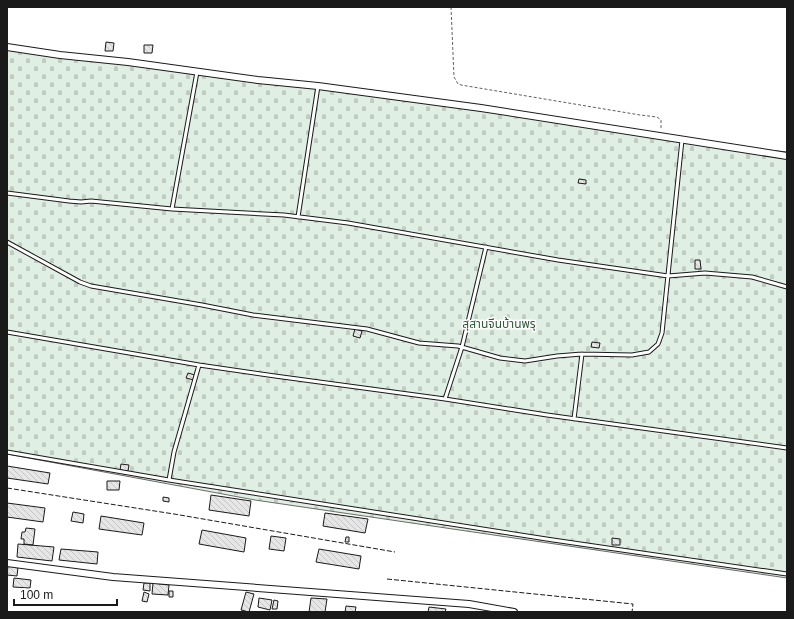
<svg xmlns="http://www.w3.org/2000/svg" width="794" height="619" font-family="Helvetica,'Noto Sans Thai',sans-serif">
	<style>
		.cemetery { fill: url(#cemetery-stones); stroke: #6a6a6a }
		.building { fill: url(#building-back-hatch); stroke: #1a1a1a }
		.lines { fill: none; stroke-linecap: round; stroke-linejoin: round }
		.lane-casing { stroke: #1a1a1a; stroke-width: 5 }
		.street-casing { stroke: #1a1a1a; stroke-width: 8 }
		.path { stroke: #5f5f5f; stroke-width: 1; stroke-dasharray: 3 2; stroke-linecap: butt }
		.lane { stroke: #fff; stroke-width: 3 }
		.street { stroke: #fff; stroke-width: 6 }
		.fence { stroke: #1a1a1a; stroke-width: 1; stroke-dasharray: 5 2; stroke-linecap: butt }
		.labels { text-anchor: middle; stroke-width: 3; stroke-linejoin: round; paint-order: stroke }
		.park-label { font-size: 12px; fill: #2b5a34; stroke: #fff }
	</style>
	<defs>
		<pattern id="cemetery-stones" width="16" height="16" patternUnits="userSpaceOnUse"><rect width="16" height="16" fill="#e0efe3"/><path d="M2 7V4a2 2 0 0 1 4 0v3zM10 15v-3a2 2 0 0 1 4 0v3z" fill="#c0ccc2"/></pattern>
		<pattern id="building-back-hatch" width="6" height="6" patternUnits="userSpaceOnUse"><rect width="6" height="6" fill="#e6e6e6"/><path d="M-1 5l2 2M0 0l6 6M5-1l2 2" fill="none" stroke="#c5c5c5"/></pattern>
	</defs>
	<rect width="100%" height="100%" fill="#fff"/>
	<!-- cemetery -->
	<path class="cemetery" d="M 7,49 L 127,64 L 193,74 L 318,88 L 531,118 L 671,140 L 787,152 L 787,578 L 255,500 L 7,454 Z"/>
	<!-- building -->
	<path class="building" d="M 106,42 L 114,43 L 113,51 L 105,51 Z
		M 144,45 L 153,45 L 152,53 L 144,53 Z
		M 579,179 L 586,180 L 586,184 L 578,183 Z
		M 695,260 L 700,260 L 701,269 L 695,269 Z
		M 355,329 L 362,331 L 360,338 L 353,336 Z
		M 592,342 L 600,343 L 599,348 L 591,347 Z
		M 188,373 L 195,375 L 194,380 L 186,378 Z
		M 121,464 L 129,465 L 128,471 L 120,470 Z
		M 7,466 L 50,473 L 48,484 L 7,478 Z
		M 107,481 L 120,481 L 119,490 L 107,490 Z
		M 211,495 L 251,501 L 249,516 L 209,510 Z
		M 163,497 L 169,498 L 169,502 L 163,501 Z
		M 7,503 L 45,508 L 43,522 L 7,517 Z
		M 73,512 L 84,514 L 83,523 L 71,521 Z
		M 325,513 L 368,519 L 365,533 L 323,526 Z
		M 101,516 L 144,523 L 142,535 L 99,529 Z
		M 26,528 L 35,529 L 33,545 L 24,544 L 24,539 L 21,539 L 22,532 L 25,532 Z
		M 202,530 L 246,538 L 244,552 L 199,544 Z
		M 271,536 L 286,538 L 284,551 L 269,549 Z
		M 346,537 L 349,537 L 349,542 L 345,542 Z
		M 612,538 L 620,539 L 620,545 L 612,545 Z
		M 18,544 L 54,547 L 52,561 L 17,557 Z
		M 61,549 L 98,552 L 97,564 L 59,560 Z
		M 319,549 L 361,556 L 359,569 L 316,562 Z
		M 8,566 L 18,567 L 17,576 L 7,575 Z
		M 14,578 L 31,580 L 30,588 L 13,587 Z
		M 144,583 L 150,583 L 150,591 L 143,590 Z
		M 153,583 L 169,585 L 168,595 L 152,594 Z
		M 169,591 L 173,591 L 173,597 L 169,597 Z
		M 144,592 L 149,594 L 147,602 L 142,601 Z
		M 246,592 L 254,594 L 249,612 L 241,610 Z
		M 259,598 L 272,600 L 270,610 L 258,607 Z
		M 311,598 L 327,599 L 325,612 L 309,612 Z
		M 274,600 L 278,601 L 277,609 L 272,609 Z
		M 346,606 L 356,607 L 355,612 L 345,612 Z
		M 429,607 L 446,609 L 445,612 L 428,612 Z"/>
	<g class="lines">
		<!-- lane casing -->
		<g class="lane-casing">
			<path id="lane" d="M 7,193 L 69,201 L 81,202 L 91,201 L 172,209 L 197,72
				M 172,209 L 284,215 L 348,223 L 558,260 L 668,276 L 705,273 L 752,277 L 787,287
				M 298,217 L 318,86
				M 7,242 L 80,282 L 91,286 L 202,305 L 253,315 L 367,329 L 419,343 L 458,346 L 500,358 L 525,361 L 557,356 L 582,354 L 632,355 L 649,352 L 658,344 L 662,333 L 682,140
				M 7,332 L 199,365 L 275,376 L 445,399 L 547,415 L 787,448
				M 445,399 L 462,347 L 486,247
				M 574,419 L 582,354
				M 7,452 L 169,480 L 553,540 L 787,574
				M 169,480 L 174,452 L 199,365"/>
		</g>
		<!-- street casing -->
		<g class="street-casing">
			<path id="street" d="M 7,47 L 60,55 L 128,62 L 258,80 L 318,86 L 481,108 L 787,156
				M 7,563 L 113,577 L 469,604 L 514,612"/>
		</g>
		<!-- path -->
		<path class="path" d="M 451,7 L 454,77 L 458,84 L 461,85 L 640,115 L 657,117 L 661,120 L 661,129"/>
		<!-- lane -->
		<use href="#lane" class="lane"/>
		<!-- street -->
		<use href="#street" class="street"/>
		<!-- fence -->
		<path class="fence" d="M 7,488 L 174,514 L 395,552
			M 387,579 L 633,604 L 632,612"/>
	</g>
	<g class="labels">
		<!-- park labels -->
		<g class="park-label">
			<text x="499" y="328">สุสานจีนบ้านพรุ</text>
		</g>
	</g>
	<!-- border -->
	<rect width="794" height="619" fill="none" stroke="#1a1a1a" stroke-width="16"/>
	<!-- scale -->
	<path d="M14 599v6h103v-6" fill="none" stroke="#1a1a1a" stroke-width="2"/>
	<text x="20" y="599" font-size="12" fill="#1a1a1a" stroke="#ffffff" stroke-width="3" paint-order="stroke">100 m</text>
</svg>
